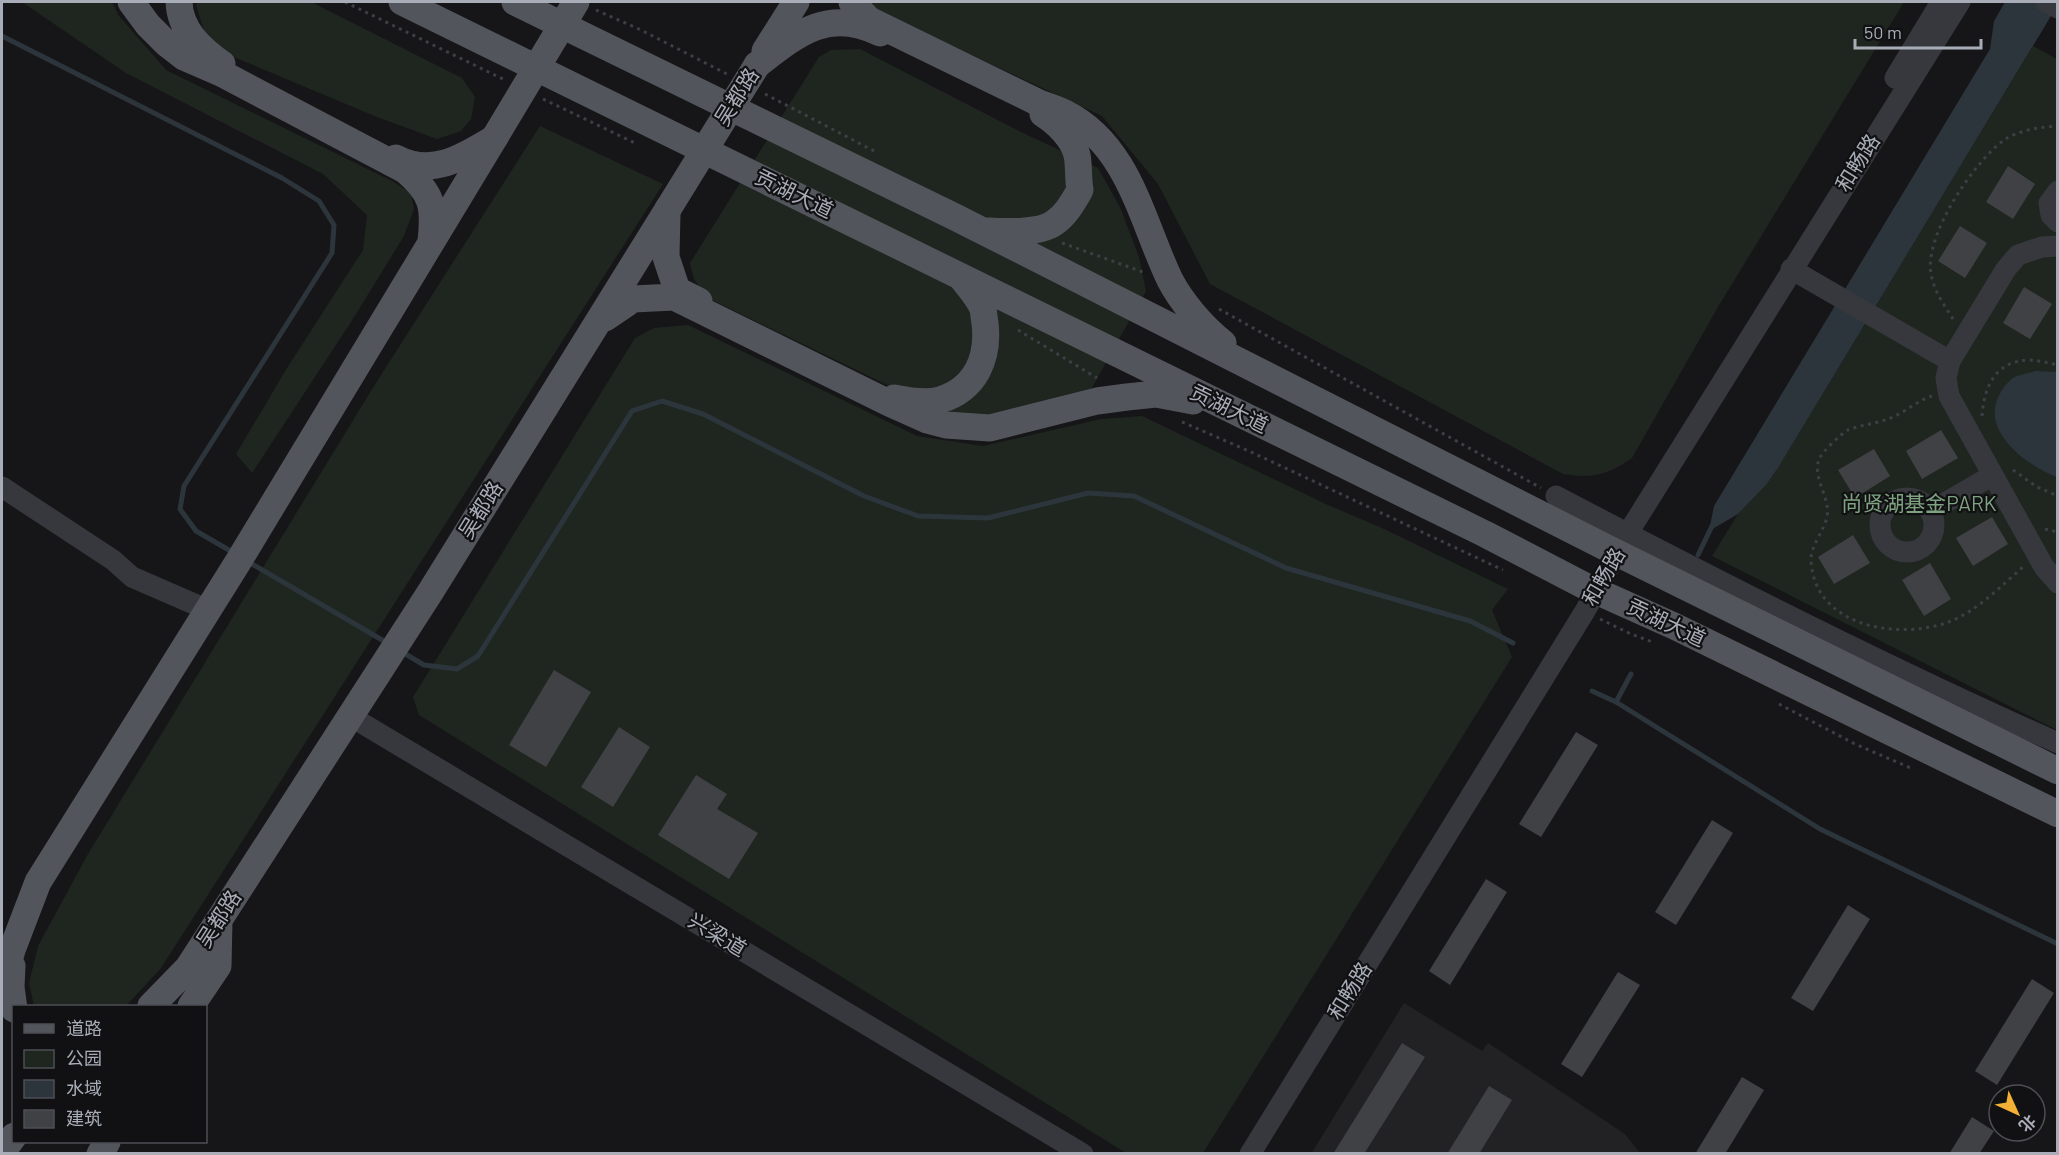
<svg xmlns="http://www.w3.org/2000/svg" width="2059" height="1155" font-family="Barlow,'Noto Sans SC',sans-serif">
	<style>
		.built { fill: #222225 }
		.green { fill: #1e261f }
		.water { fill: #2c353c }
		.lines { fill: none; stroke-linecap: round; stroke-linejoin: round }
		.stream { stroke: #2c353c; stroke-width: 5 }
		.building { fill: #404145 }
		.path { stroke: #3d3f44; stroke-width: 3; stroke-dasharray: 3 4.5; stroke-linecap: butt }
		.minor { stroke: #37383d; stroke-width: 21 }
		.major { stroke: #53555c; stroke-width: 27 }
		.major-bridge { stroke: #53555c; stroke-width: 27 }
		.labels { text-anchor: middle; stroke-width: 4.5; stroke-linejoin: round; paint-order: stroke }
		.street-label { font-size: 21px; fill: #a8adb8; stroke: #111113 }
		.park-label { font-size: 21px; fill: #7fa381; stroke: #111113 }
	</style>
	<rect width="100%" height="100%" fill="#161618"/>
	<!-- built -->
	<path class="built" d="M 1404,1003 L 1482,1051 L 1488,1043 L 1625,1134 L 1640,1153 L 1311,1154 Z"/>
	<!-- green -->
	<path class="green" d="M 22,2 L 112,2 L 119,16 L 166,70 L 392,181 L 411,193 L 414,209 L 404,236 L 351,322 L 252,473 L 236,454 L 287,368 L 363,250 L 367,215 L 323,174 L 126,73 Z
		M 198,2 L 311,2 L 462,78 L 475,97 L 471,119 L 461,131 L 437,139 L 377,117 L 229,55 L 205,34 L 196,5 Z
		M 866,2 L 1904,2 L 1718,307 L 1632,458 C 1608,475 1592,479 1563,474 L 1210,284 L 1158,184 L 1102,116 L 867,6 Z
		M 2033,46 L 2057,59 L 2057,730 L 1712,556 L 1738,514 L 1766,485 L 1778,468 Z
		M 860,49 L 1023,133 L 1098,168 L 1120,207 L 1139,257 L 1146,291 L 1089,393 L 994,416 L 947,414 L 706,297 L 694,279 L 690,263 L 819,57 L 831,50 Z
		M 540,126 L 663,184 L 161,968 L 126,1006 L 34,1006 L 29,983 L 38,946 L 88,854 L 374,386 Z
		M 688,325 L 917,436 L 983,446 L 1101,419 L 1142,416 L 1328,505 L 1382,528 L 1508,589 L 1492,610 L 1512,657 L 1203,1153 L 1126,1153 L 419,715 L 413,697 L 635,338 L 654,328 Z"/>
	<!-- water -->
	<path class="water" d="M 2005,2 L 2057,2 L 2057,6 L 1778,468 L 1766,485 L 1738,514 L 1709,531 L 1714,506 L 1990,49 L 1994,21 Z
		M 2036,371 L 2057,372 L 2057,477 C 2030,467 1984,435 1997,400 C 2000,392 2006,383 2013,378 C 2019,375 2029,373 2036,371 Z"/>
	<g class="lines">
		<!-- stream -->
		<path class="stream" d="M 2,36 L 282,178 L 319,201 L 334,225 L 332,253 L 184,486 L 180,509 L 196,531 L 234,553
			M 1698,555 L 1712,526
			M 247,561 L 389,644
			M 402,652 L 424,665 L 457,669 L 478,656 L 632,411 L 662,401 L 703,414 L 864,496 L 918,516 L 988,518 L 1088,493 L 1134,496 L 1286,568 L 1470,621 L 1513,643
			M 1592,691 L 1616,702 L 1820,829 L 2058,944
			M 1616,702 L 1631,674"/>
	</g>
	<!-- building -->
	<path class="building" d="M 2008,166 L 2035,184 L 2013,219 L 1986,202 Z
		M 1960,226 L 1987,243 L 1965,278 L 1938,261 Z
		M 2024,287 L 2052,304 L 2030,339 L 2003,323 Z
		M 1941,430 L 1958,458 L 1922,479 L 1906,451 Z
		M 1874,449 L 1890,476 L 1855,498 L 1838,470 Z
		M 1992,517 L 2008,544 L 1973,566 L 1956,538 Z
		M 1853,535 L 1870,563 L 1834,584 L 1818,557 Z
		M 1930,563 L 1951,599 L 1924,616 L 1902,580 Z
		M 554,670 L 591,692 L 546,767 L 509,745 Z
		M 619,727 L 650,747 L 613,807 L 581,787 Z
		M 1576,732 L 1598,745 L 1541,837 L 1519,824 Z
		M 696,775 L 727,794 L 717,809 L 758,833 L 729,879 L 658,835 Z
		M 1712,820 L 1733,833 L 1676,925 L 1655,912 Z
		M 1486,879 L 1507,892 L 1450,985 L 1429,971 Z
		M 1848,905 L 1870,919 L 1813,1011 L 1791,998 Z
		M 1618,972 L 1640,985 L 1582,1077 L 1561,1064 Z
		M 2032,979 L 2054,993 L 1997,1085 L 1975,1071 Z
		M 1402,1043 L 1425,1057 L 1364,1154 L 1333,1154 Z
		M 1742,1077 L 1764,1090 L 1725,1154 L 1695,1154 Z
		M 1489,1086 L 1512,1100 L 1479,1154 L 1447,1154 Z
		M 1972,1117 L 1994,1131 L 1979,1154 L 1949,1154 Z"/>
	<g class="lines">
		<!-- path -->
		<path class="path" d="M 345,2 L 505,80
			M 596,10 L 641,30 L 727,74
			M 765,94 L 878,153
			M 543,99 L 637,144
			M 1062,243 L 1143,272
			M 1219,309 L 1541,488
			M 1953,319 C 1944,305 1934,291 1931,274 C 1924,235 1974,162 2004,140 C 2019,130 2041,127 2058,126
			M 1018,330 L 1097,378
			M 1932,396 C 1918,400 1903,414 1888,419 C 1875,424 1860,425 1848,430 C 1842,433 1822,452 1819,459 C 1812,479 1831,498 1827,517 C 1824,531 1811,545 1811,559 C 1813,626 1895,640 1946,623 C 1975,613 2000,587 2023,567
			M 1982,416 C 1984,387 1995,361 2029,360 C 2038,360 2048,363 2058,365
			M 1182,422 L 1249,451 L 1503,570
			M 2013,470 L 2037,487 L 2058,496
			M 2045,529 L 2058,532
			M 1600,619 L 1631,634 L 1655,643
			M 1779,704 L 1855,744 L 1913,769"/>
		<!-- minor -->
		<path class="minor" d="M 2046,2 L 2058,8
			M 1895,78 L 1941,2
			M 2058,191 L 2049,203 L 2051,215 L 2058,222
			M 2058,246 L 2042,247 L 2018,255 L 2006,269 L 1950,361 L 1946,378 L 1949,396 L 2044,567 L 2058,583
			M 1791,269 L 1950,361
			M 2,487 L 113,560 L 132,577 L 208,610
			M 1556,496 C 1721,583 1887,667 2058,743
			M1880 525a27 27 0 1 1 54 0a27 27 0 1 1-54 0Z
			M 1931,511 L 1993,475
			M 350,716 L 1083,1154
			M 1250,1154 L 1585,611 L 1628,533 L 1960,2"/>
		<!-- major -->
		<path class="major" d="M 131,2 L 148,25 L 166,43 L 184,57 L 221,73 L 405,170 C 432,193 435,206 431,241
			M 179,2 C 180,30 200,48 222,64
			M 402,2 L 1485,534 L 1585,586 L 1674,626 L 2058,814
			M 515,2 L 957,218 L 1607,548 L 2058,771
			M 852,2 L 869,20 L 1039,103 C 1048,106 1057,109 1065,113 C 1129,145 1142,222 1170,280 C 1182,303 1203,327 1223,343
			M 765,51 L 796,2
			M 757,65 C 797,34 828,7 880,33
			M 396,158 C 431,177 462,158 493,139
			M 667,214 L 666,257 L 677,290 L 699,301
			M 989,231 C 1006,232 1041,233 1054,223 C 1066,215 1073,202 1080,190 C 1078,179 1079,163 1077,155 C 1073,138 1057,123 1043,114
			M 605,318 L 633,299 L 674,297 L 889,403 L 927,420 L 946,425 L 990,428 L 1097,401 L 1127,397 L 1156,394 L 1193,401
			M 894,398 C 909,401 926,404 940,400 C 976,389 989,358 985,323 C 984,319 984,313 983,309 C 979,298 969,288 962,278
			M 12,966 L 11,987 L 14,1009
			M 2,987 L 12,950 L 38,882 L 238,562 L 495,137
			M 151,1006 L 188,968 L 431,591 L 668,209
			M 191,1006 L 218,966 L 219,920
			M 2,1152 L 14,1136
			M 100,1154 L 107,1142"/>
		<!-- major-bridge -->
		<path class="major-bridge" d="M 495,137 L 576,2
			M 668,209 L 757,65"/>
	</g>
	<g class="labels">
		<!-- street labels -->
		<g class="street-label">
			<text transform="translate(737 97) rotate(-58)" y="7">吴都路</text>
			<text transform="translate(1858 163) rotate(-58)" y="7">和畅路</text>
			<text transform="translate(794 194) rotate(26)" y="7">贡湖大道</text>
			<text transform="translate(1229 409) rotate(26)" y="7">贡湖大道</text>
			<text transform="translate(481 510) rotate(-58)" y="7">吴都路</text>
			<text transform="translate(1604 577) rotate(-60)" y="7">和畅路</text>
			<text transform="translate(1666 623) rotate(25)" y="7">贡湖大道</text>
			<text transform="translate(219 919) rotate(-57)" y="7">吴都路</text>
			<text transform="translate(717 935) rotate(31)" y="7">兴梁道</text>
			<text transform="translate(1350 991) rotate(-58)" y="7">和畅路</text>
		</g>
		<!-- park labels -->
		<g class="park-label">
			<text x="1919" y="511">尚贤湖基金PARK</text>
		</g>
	</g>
	<!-- border -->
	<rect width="2059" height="1155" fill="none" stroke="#a8adb8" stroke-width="6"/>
	<!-- legend -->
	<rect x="12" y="1005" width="195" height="138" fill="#111113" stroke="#4d4f55" stroke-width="1.5"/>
	<rect x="24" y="1024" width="30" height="9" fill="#53555c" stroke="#4d4f55" stroke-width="1.5"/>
	<text x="66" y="1035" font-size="18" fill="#a8adb8">道路</text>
	<rect x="24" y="1050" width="30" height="18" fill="#1e261f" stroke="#4d4f55" stroke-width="1.5"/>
	<text x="66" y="1065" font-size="18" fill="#a8adb8">公园</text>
	<rect x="24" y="1080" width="30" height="18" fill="#2c353c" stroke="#4d4f55" stroke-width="1.5"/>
	<text x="66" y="1095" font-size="18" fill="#a8adb8">水域</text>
	<rect x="24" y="1110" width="30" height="18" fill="#404145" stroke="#4d4f55" stroke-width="1.5"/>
	<text x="66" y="1125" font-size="18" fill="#a8adb8">建筑</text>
	<!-- north arrow -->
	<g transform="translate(2017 1113) rotate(135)"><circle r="28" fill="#111113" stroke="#4d4f55" stroke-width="1.5"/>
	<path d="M0-4.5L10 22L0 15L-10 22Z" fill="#f2b134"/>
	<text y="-9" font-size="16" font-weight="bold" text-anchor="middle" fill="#a8adb8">北</text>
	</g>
	<!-- scale -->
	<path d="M1855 39v9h126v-9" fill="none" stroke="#a8adb8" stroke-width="3"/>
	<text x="1864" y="39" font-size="18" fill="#a8adb8" stroke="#111113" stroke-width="4.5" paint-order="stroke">50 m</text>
</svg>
